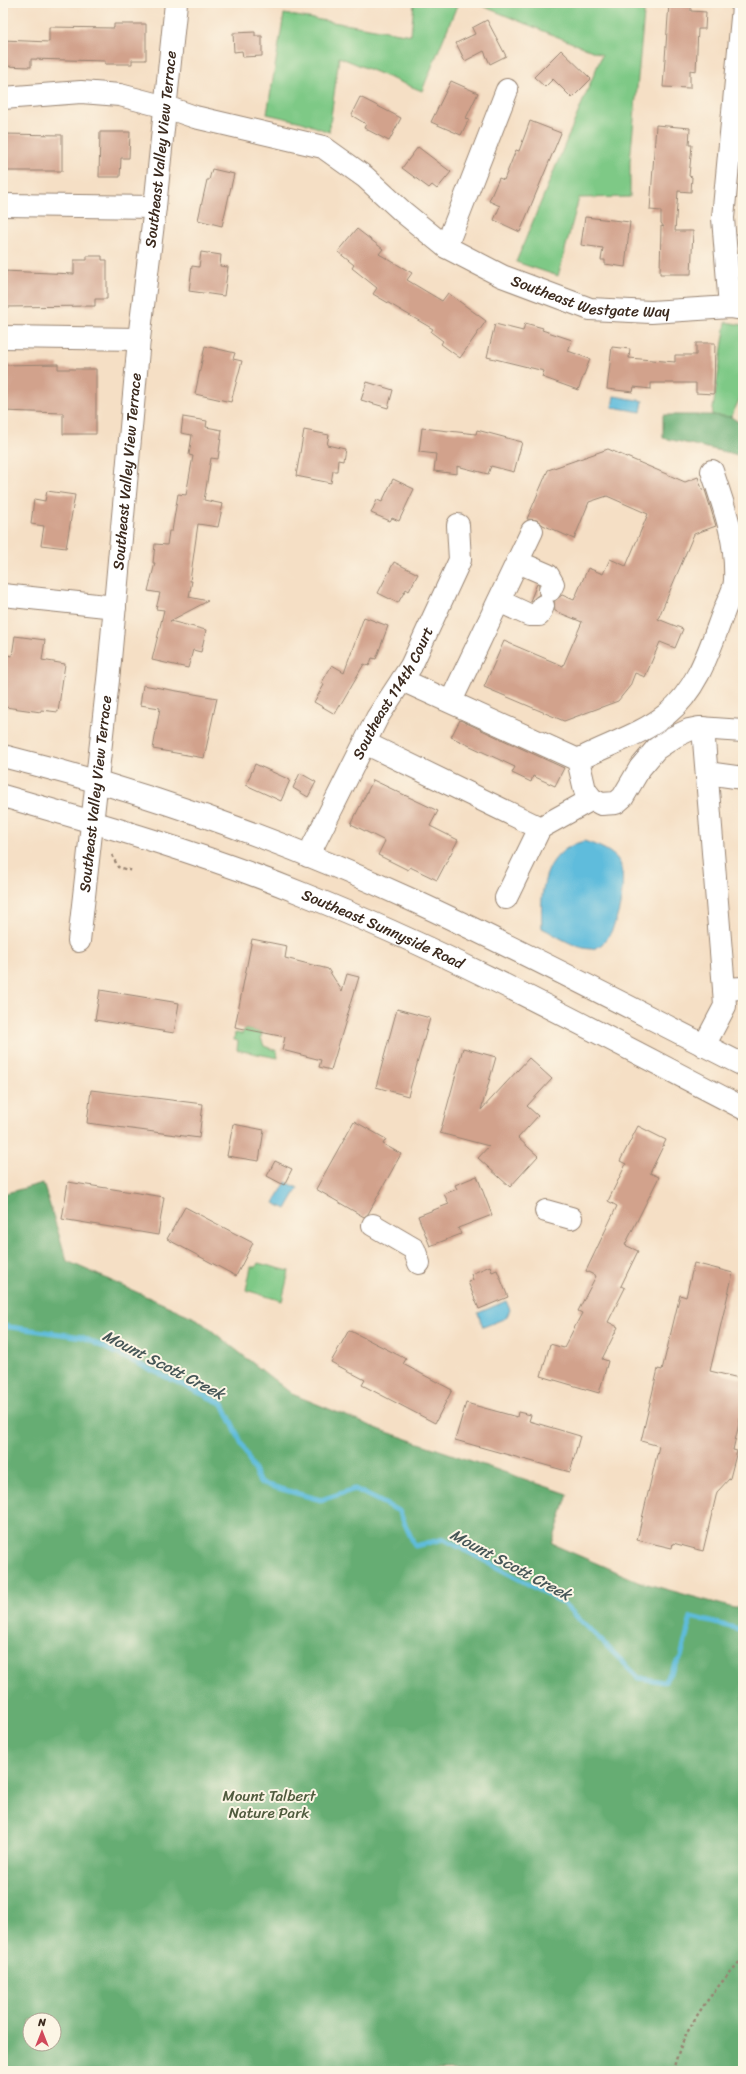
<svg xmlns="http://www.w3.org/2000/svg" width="746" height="2074" font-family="Sriracha,sans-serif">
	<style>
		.green { fill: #7ec986; stroke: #5c7a52 }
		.forest { fill: #66ad73; stroke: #506c48; fill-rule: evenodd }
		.water { fill: #5ebcdc; stroke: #4c737d }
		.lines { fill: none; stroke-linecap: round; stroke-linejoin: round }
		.stream { stroke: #5ebcdc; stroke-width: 5 }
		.building { fill: #d2a28c }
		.minor-casing { stroke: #988472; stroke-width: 24 }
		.major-casing { stroke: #988472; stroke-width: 24 }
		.path { stroke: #988472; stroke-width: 2.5; stroke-dasharray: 3 3; stroke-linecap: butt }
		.minor { stroke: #fff; stroke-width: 22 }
		.major { stroke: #fff; stroke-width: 22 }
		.labels { text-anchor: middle; stroke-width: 4; stroke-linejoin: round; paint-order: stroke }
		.street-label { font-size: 15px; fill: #3b2a1e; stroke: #fcf5e5 }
		.park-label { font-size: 15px; fill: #4f5a3d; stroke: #fcf5e5 }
		.water-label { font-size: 16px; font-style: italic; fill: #465657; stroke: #fcf5e5 }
	</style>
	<rect width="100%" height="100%" fill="#fcf5e5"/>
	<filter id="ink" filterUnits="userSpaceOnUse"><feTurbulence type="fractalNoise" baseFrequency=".025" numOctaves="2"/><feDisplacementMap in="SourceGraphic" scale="8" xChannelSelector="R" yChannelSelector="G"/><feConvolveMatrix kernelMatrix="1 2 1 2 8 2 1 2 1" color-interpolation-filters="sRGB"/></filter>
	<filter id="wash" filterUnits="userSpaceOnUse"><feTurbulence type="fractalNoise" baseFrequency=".012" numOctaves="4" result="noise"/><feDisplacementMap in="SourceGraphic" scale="16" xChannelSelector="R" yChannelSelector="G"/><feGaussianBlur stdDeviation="0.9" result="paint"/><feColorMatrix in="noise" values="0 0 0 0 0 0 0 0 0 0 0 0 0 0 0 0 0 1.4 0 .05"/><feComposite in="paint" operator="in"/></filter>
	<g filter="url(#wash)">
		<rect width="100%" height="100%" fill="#f5dfc5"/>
		<!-- green -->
		<path class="green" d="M 414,3 L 458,3 L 422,91 L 339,57 L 329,132 L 302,122 L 267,114 L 284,14 L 411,35 Z
			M 475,3 L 645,3 L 630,161 L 630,197 L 579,198 L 558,276 L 516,262 L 602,55 Z
			M 726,322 L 743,325 L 743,392 L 731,417 L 712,415 Z
			M 245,1029 L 262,1032 L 261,1038 L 264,1046 L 277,1051 L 278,1058 L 237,1050 L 238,1041 L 234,1040 L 235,1033 L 242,1034 Z
			M 258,1263 L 289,1271 L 282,1301 L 246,1290 L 251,1267 L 256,1267 Z"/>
		<!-- forest -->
		<path class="forest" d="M 663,415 L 712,415 L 731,417 L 743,425 L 743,456 L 663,438 Z
			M 43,1183 L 67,1261 L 197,1319 L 292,1394 L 381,1430 L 568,1494 L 552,1544 L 640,1582 L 734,1608 L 743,1608 L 743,2071 L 3,2071 L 3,1194 ZM 30,2020 L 54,2020 L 54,2044 L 30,2044 Z"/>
		<!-- water -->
		<path class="water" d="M 614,396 L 643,401 L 641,412 L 612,407 Z
			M 584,841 C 596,845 614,851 620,863 C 628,882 617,949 590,949 C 574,948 556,935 542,928 C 540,892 542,852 584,841 Z
			M 286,1182 L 298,1188 L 286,1209 L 274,1203 Z
			M 506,1301 L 510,1310 L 506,1318 L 483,1327 L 478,1313 Z"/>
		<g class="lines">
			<!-- stream -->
			<path class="stream" d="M 3,1326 L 82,1337 L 223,1404 L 260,1483 L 321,1500 L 355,1489 L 399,1511 L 415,1546 L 444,1539 L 562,1602 L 639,1678 L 664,1682 L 681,1657 L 691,1617 L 743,1630"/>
		</g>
		<g id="blocks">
			<!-- building -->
			<path class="building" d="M 669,3 L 691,3 L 691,11 L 706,12 L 705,29 L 698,29 L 696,71 L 690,70 L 690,88 L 663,87 Z
				M 487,20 L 506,56 L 490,64 L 484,51 L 465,61 L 456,43 L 475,34 L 472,28 Z
				M 114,24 L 146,24 L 146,60 L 132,60 L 132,64 L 105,64 L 105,61 L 31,59 L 31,67 L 3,66 L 3,40 L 49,42 L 49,27 L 114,28 Z
				M 255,32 L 255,36 L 262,36 L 262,56 L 243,57 L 242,51 L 234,52 L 233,33 Z
				M 561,50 L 591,79 L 572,98 L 553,79 L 545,87 L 534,77 Z
				M 451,81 L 478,93 L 466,118 L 469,119 L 461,135 L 431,122 Z
				M 360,97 L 401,118 L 389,141 L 364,128 L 366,124 L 351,115 Z
				M 530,121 L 561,133 L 520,232 L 494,220 L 500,206 L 489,201 L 499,178 L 504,180 L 516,150 L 519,151 Z
				M 656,125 L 690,128 L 689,145 L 692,145 L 689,176 L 692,177 L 691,192 L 678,191 L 675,231 L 693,231 L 691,274 L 660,274 L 661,226 L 664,227 L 661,223 L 661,211 L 650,210 Z
				M 100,132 L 130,132 L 129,158 L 121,158 L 120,177 L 99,177 Z
				M 3,134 L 62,135 L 62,171 L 3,171 Z
				M 418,147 L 451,172 L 437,189 L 432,185 L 429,188 L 402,168 Z
				M 212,169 L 234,174 L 222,226 L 198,220 L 207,180 L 209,180 Z
				M 585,217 L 630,222 L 625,267 L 605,264 L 605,260 L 601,260 L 603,248 L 581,245 Z
				M 357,229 L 383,249 L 379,254 L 412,273 L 407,280 L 442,301 L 448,293 L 486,321 L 460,358 L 441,344 L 443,341 L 431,332 L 433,329 L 373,294 L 377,288 L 352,268 L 354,265 L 338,252 Z
				M 201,252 L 221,255 L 220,266 L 228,267 L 224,296 L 189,291 L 192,266 L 199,267 Z
				M 87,256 L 102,256 L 102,260 L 107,260 L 107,299 L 95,299 L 95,306 L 3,307 L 3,271 L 74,274 L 74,260 L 87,260 Z
				M 525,323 L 543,328 L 542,330 L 572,340 L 568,351 L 590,359 L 578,390 L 542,377 L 544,371 L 487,357 L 495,324 L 523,331 Z
				M 696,343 L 715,343 L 714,394 L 696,393 L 696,383 L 651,383 L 651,389 L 634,387 L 633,392 L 607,389 L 612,347 L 630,349 L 629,358 L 675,362 L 675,355 L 696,355 Z
				M 205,346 L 235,353 L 233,359 L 242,361 L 231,402 L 195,394 Z
				M 58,364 L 58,369 L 96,369 L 96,434 L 63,434 L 63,413 L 3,411 L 3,365 Z
				M 367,382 L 393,390 L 388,408 L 361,400 Z
				M 183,417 L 207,421 L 206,427 L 222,430 L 218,459 L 211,458 L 204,500 L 223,504 L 218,527 L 198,524 L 190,581 L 192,581 L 189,597 L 208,601 L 170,621 L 206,630 L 201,652 L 193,650 L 188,668 L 152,660 L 164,610 L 156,609 L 160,593 L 148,591 L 155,563 L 153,563 L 155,544 L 167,545 L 169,531 L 172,531 L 178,494 L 186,495 L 193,456 L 189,455 L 192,435 L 181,433 Z
				M 422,428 L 476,434 L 477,430 L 522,442 L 514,472 L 491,466 L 488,474 L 457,466 L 457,474 L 434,471 L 436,454 L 419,452 Z
				M 304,430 L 329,435 L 327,445 L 345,449 L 343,461 L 338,460 L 337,471 L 333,471 L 331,483 L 296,476 Z
				M 608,449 L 685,482 L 698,477 L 702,489 L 705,490 L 716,526 L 694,534 L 658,619 L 683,629 L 675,648 L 660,642 L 645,677 L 635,673 L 630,686 L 618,701 L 564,721 L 484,687 L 504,641 L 563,666 L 582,622 L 555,611 L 554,601 L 562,595 L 574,600 L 588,568 L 603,574 L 610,559 L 626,566 L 648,514 L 607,496 L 589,502 L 574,539 L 543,525 L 537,520 L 527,519 L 548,470 Z
				M 393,479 L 414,489 L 399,521 L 392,518 L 390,521 L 371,513 L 377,500 L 382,502 Z
				M 47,491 L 75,495 L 66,548 L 41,545 L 44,526 L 31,524 L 34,499 L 45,501 Z
				M 394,562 L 418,574 L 409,591 L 406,589 L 398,603 L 378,593 Z
				M 537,584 L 539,585 L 539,595 L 531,601 L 530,601 Z
				M 364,617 L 388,626 L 376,659 L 372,658 L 369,666 L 364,664 L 335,714 L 314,702 L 324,685 L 321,684 L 332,665 L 344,672 Z
				M 15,636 L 45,640 L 42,660 L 65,664 L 58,712 L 41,710 L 41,712 L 5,707 L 6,700 L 3,700 L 3,654 L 12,656 Z
				M 143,685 L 217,698 L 204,758 L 153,749 L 160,708 L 140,705 Z
				M 460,720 L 564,768 L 555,786 L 533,776 L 531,782 L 512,773 L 515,767 L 451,737 Z
				M 255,764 L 290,780 L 281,801 L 246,785 Z
				M 300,773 L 316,782 L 308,797 L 293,788 Z
				M 373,780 L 438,811 L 430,826 L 458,840 L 437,880 L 410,867 L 408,870 L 378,855 L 385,841 L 351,824 Z
				M 252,939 L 287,946 L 285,958 L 328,969 L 342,991 L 347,974 L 359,977 L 331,1070 L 319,1067 L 321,1060 L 282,1050 L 285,1037 L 235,1027 Z
				M 100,990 L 179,1003 L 174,1033 L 95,1020 Z
				M 397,1009 L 430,1018 L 408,1096 L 376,1087 Z
				M 463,1048 L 496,1057 L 481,1110 L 529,1058 L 552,1079 L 527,1106 L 538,1116 L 518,1138 L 538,1156 L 510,1187 L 478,1158 L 489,1146 L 440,1133 Z
				M 91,1090 L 203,1104 L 199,1138 L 87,1123 Z
				M 354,1121 L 386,1139 L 383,1144 L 401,1154 L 368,1214 L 364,1217 L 316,1189 Z
				M 233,1124 L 264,1130 L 259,1161 L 227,1156 Z
				M 638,1126 L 666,1140 L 650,1173 L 659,1177 L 625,1245 L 638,1251 L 621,1286 L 625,1288 L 608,1322 L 618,1327 L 602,1359 L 608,1361 L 599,1393 L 541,1376 L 550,1344 L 564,1348 L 582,1313 L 578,1311 L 596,1276 L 586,1271 L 617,1206 L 608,1201 L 626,1164 L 620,1161 Z
				M 275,1161 L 292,1169 L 284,1185 L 267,1176 Z
				M 477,1176 L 492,1215 L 458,1228 L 461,1234 L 430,1246 L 418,1216 L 449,1204 L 444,1194 L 457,1189 L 455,1185 Z
				M 68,1182 L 164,1197 L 158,1235 L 62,1219 Z
				M 185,1207 L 253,1243 L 236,1276 L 167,1239 Z
				M 694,1263 L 733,1273 L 710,1371 L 743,1379 L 743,1406 L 733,1450 L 737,1451 L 730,1478 L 717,1492 L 703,1551 L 673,1543 L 672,1548 L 637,1540 L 659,1446 L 641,1441 L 658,1369 L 662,1370 L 680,1295 L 686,1297 Z
				M 490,1266 L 492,1272 L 497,1270 L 508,1297 L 479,1309 L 468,1282 L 473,1280 L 471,1274 Z
				M 349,1330 L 406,1359 L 403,1364 L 452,1390 L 435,1423 L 362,1385 L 365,1380 L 331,1362 Z
				M 466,1403 L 517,1417 L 518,1412 L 531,1415 L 529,1421 L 580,1436 L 570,1472 L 455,1440 Z"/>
		</g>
	</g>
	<g filter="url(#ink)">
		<use href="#blocks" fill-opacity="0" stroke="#988472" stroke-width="1"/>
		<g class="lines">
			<!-- minor casing -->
			<g class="minor-casing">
				<g id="minor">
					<path id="s1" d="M 3,98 L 81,92 L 120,95 L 166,107 L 195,117 L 323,147 L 365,177 L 403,212 L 446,247 L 502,276 L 590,309 L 651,312 L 730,307 L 743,309"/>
					<path d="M 3,205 L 155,207"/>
					<path d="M 446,247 L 507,90"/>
					<path d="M 730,307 L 723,218 L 743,7"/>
					<path d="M 3,337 L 139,339"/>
					<path d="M 518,562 L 548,575 L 553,584 L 550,590"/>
					<path d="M 3,595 L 115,607"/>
					<path d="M 499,601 L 529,615 L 539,615 L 543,606"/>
					<path d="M 402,680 L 578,760 L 585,790 L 592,799 L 601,804 L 616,803 L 623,797 L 640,768 L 656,749 L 674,737 L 689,730 L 699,728 L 743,731"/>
					<path d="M 451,701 L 532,531"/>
					<path d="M 703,728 L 724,989 L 743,988"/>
					<path d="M 365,743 L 540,828 L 506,898"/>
					<path d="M 578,760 C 608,744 641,735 667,714 C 699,688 710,647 724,611 C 727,602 735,590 735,580 C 737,541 724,507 712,471"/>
					<path d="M 707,773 L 743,778"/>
					<path d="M 540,828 L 592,799"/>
					<path id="s2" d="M 308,856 L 377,718 L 411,666 L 460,560 L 458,525"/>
					<path id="s3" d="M 79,941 L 109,671 L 139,339 L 155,207 L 176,3"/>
					<path d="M 704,1046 L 725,1006 L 724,989"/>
					<path d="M 546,1211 L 571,1218"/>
					<path d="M 373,1225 L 414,1249 L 419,1263"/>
				</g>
			</g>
			<!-- major casing -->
			<g class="major-casing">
				<g id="major">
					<path d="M 3,756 C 144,791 282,840 414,901 C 525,952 634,1010 743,1065"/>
					<path id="s4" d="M 3,796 C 104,825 205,854 303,894 C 454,954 598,1033 743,1108"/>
				</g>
			</g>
			<!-- path -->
			<path class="path" d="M 112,855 L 118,867 L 133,871
				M 673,2071 C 683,2027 713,1991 743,1958"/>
			<!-- minor -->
			<use href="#minor" class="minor"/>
			<!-- major -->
			<use href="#major" class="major"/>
		</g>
	</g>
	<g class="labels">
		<!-- street labels -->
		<g class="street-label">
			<text dy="5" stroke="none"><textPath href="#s3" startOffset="796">Southeast Valley View Terrace</textPath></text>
			<text dy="5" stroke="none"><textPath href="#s1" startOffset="641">Southeast Westgate Way</textPath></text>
			<text dy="5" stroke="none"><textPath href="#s3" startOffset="472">Southeast Valley View Terrace</textPath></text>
			<text dy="5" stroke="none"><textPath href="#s2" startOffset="184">Southeast 114th Court</textPath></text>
			<text dy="5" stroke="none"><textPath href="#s3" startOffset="148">Southeast Valley View Terrace</textPath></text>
			<text dy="5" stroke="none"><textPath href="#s4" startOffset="403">Southeast Sunnyside Road</textPath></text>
		</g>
		<!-- park labels -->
		<g class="park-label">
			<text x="269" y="1801">Mount Talbert<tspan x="269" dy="17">Nature Park</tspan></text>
		</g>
		<!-- water labels -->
		<g class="water-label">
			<text transform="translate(164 1364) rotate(27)" y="6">Mount Scott Creek</text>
			<text transform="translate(511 1564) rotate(28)" y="6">Mount Scott Creek</text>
		</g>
	</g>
	<!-- margin -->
	<rect width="746" height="2074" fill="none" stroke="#fcf5e5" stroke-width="16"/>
	<!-- north arrow -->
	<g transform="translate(42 2032)"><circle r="19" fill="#fcf5e5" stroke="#afa495"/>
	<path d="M0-3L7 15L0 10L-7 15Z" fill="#d1495b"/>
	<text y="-6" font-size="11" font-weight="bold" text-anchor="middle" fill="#3b2a1e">N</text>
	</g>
</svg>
